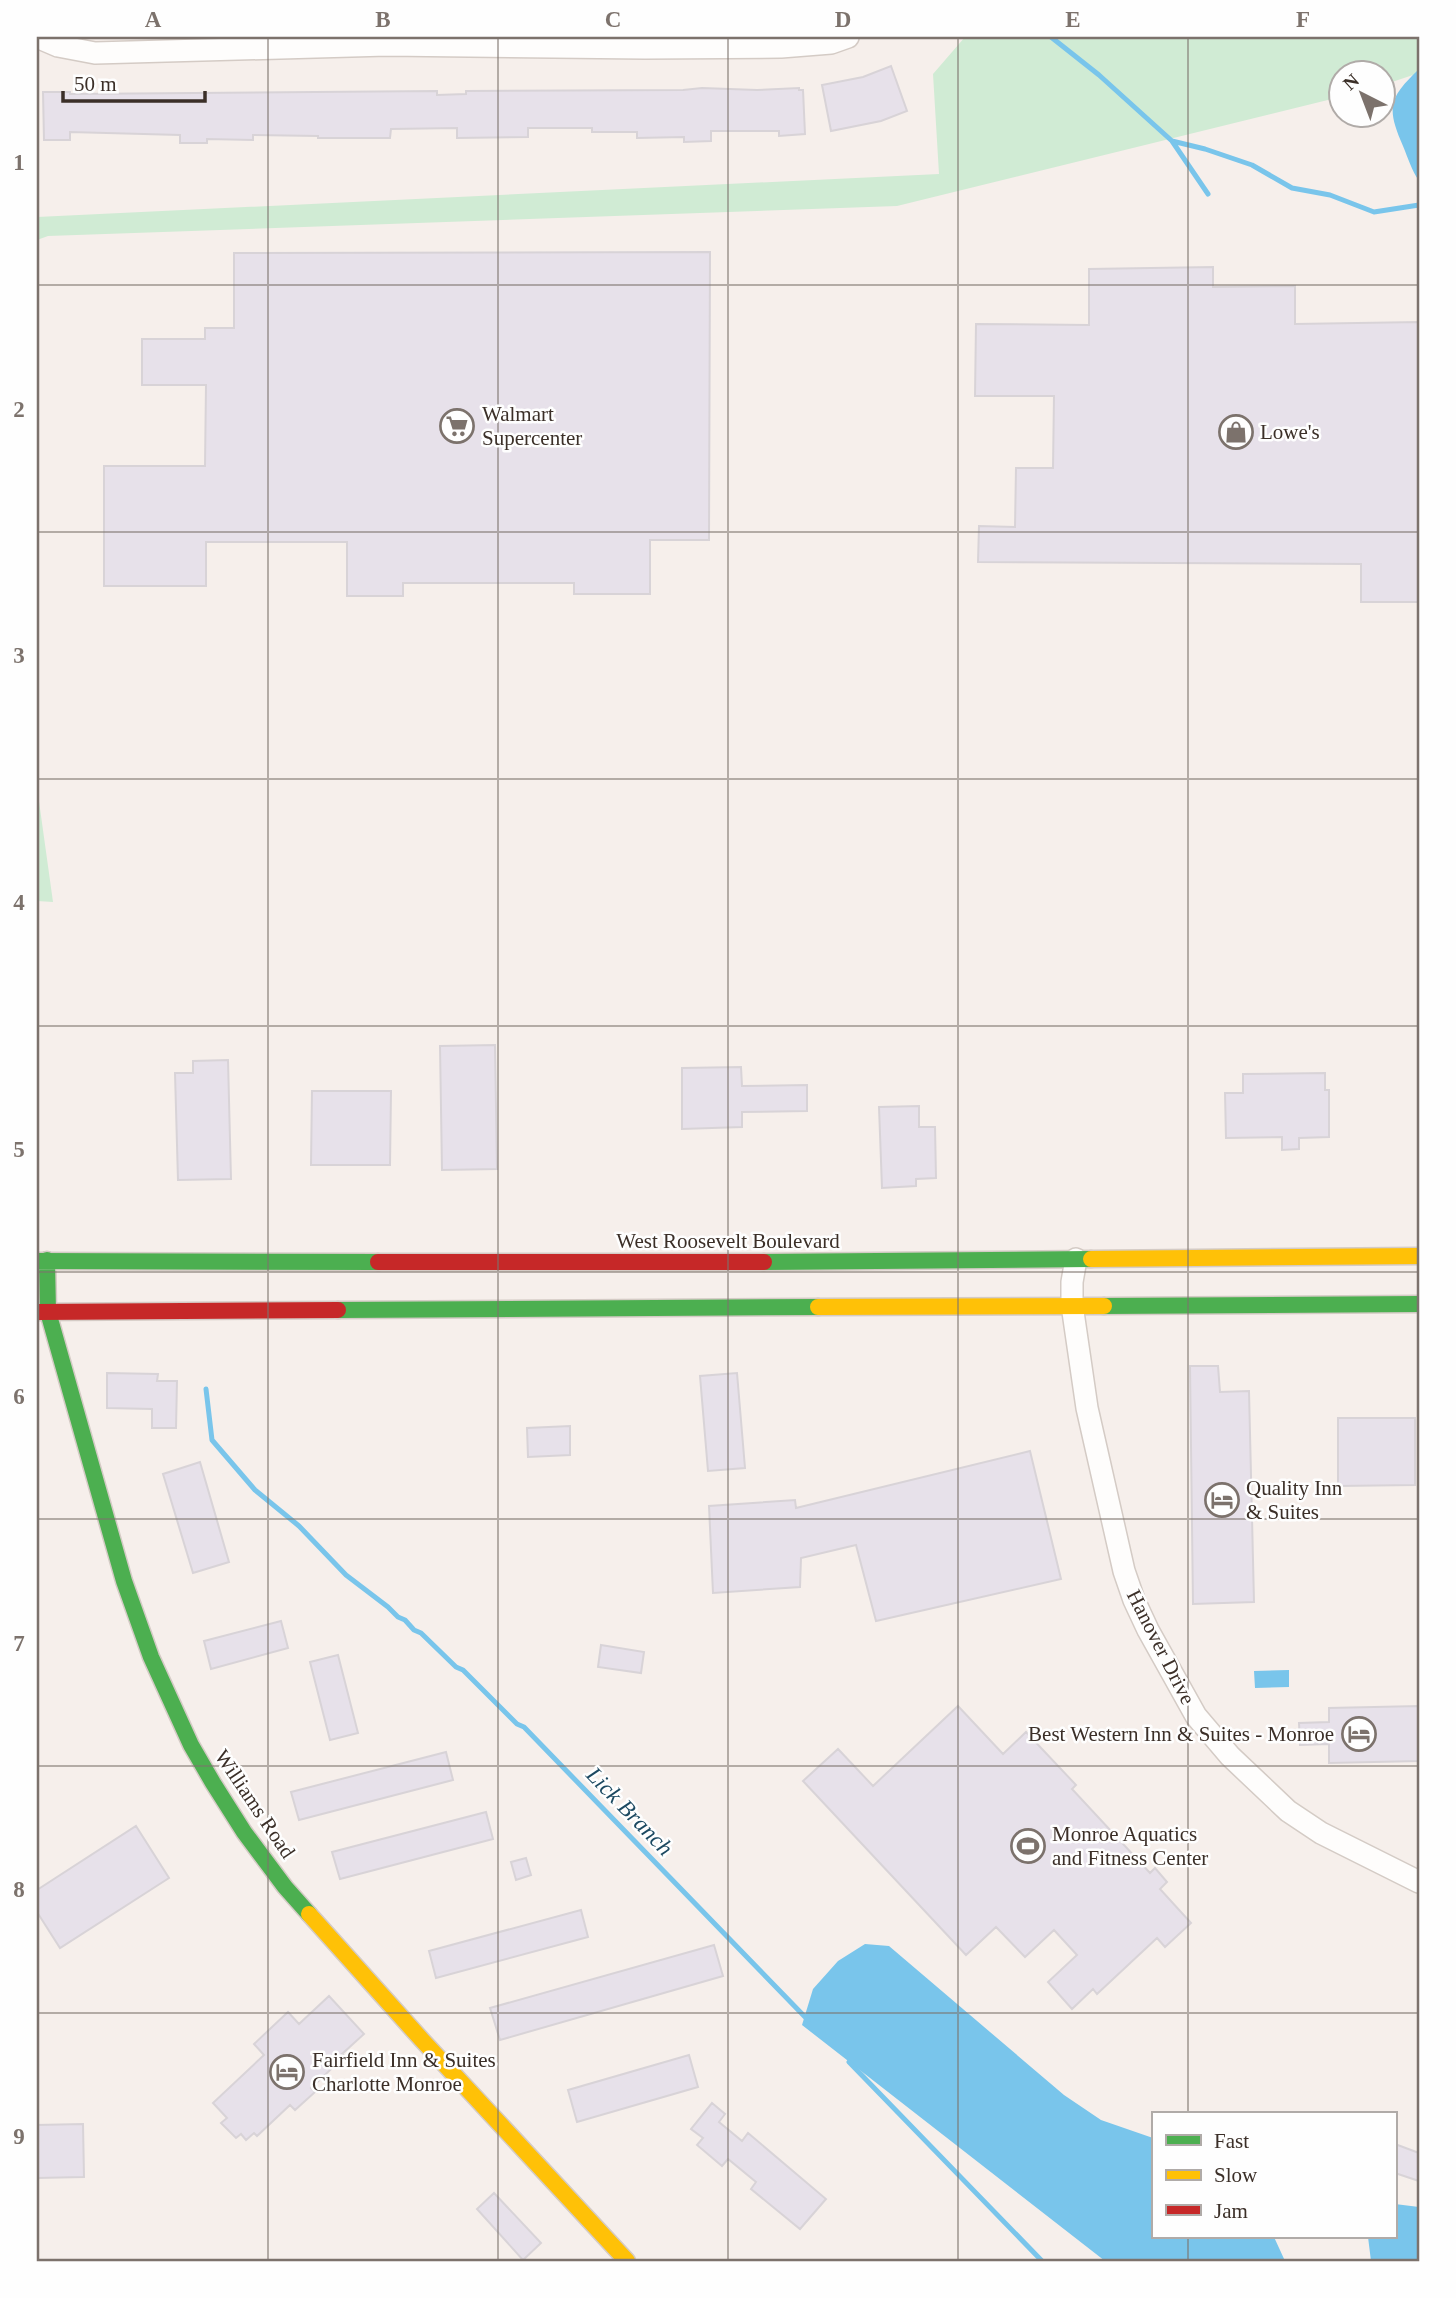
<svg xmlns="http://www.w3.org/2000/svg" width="1456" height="2298" font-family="Georgia,serif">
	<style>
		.green { fill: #d0ebd4 }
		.water { fill: #79c5eb }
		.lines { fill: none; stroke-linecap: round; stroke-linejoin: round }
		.stream { stroke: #79c5eb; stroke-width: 5 }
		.building { fill: #e7e1ea; stroke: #d8d3d7; stroke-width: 2 }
		.street-casing { stroke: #d4cbc5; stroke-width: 24 }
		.fast-casing { stroke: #d4cbc5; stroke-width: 19 }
		.slow-casing { stroke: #d4cbc5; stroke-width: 19 }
		.jam-casing { stroke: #d4cbc5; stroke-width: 19 }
		.street { stroke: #fefdfc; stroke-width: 21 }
		.fast { stroke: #4caf50; stroke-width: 16 }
		.slow { stroke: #ffc107; stroke-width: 16 }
		.jam { stroke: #c62828; stroke-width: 16 }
		.grid { fill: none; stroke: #7c726c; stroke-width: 2; stroke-opacity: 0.55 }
		.labels { text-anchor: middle; stroke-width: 5; stroke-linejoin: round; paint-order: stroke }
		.poi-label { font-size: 21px; fill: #3b2f28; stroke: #fefefe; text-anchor: start }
		.street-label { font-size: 21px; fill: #3b2f28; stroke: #fefefe }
		.water-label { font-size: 23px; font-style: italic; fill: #1c4961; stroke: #fefefe }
		.neatline { fill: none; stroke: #7c726c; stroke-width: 2.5 }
		.grid-label { font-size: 23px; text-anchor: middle; font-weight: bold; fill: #7c726c }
	</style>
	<rect width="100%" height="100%" fill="#f6efeb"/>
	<!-- green -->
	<path class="green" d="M 965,37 L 1419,37 L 1419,73 L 1383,85 L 1382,74 L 1340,74 L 1340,97 L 897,206 L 48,236 L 37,240 L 37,217 L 939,174 L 933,74 Z
		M 37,787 L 53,902 L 37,901 Z"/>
	<!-- water -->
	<path class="water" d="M 1419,69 L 1419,181 C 1412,171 1408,158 1403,146 C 1386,107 1389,98 1419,69 Z
		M 1289,1670 L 1289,1687 L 1255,1688 L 1254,1671 Z
		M 865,1944 L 889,1946 L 1064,2095 L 1101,2120 L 1153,2138 L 1153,2237 L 1274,2237 L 1285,2261 L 1105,2261 L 802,2025 L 813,1989 L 838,1961 Z
		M 1395,2204 L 1419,2207 L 1419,2261 L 1371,2261 L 1368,2237 L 1395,2237 Z"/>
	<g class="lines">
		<!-- stream -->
		<path class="stream" d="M 1051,37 L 1099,75 L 1172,141 L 1208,194
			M 1172,141 L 1205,149 L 1252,165 L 1292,188 L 1330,195 L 1374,212 L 1419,205
			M 206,1389 L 212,1440 L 255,1490 L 299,1526 L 346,1575 L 388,1607 L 398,1617 L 405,1620 L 414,1630 L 421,1633 L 456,1667 L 463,1670 L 517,1724 L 524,1727 L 808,2020
			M 849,2062 L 1042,2261"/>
	</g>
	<!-- building -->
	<path class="building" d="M 891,66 L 907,111 L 881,121 L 831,131 L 822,85 L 863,77 Z
		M 702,88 L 757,90 L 799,88 L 799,90 L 803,90 L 805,134 L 779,136 L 779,131 L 711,131 L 711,141 L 684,142 L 684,137 L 637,138 L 637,132 L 592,132 L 592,128 L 528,128 L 528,137 L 457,138 L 457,128 L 391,129 L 390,138 L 318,138 L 318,136 L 253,135 L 253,140 L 207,139 L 207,143 L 180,143 L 180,135 L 70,132 L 70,140 L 44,140 L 43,92 L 70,92 L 70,94 L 437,91 L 437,95 L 466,94 L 466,91 L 683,90 Z
		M 710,252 L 709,540 L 650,540 L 650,594 L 574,594 L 574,583 L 403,583 L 403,596 L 347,596 L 347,542 L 206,542 L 206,586 L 104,586 L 104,466 L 205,466 L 206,385 L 142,385 L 142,339 L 205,339 L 205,328 L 234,328 L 234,253 Z
		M 1213,267 L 1213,287 L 1295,286 L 1295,324 L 1419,322 L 1419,602 L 1361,602 L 1361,564 L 978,562 L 979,526 L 1015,527 L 1016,468 L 1053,468 L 1054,396 L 975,396 L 976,324 L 1089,325 L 1089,269 Z
		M 495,1045 L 497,1169 L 442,1170 L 440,1046 Z
		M 228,1060 L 231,1179 L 178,1180 L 175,1073 L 193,1073 L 193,1061 Z
		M 741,1067 L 742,1086 L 807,1085 L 807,1111 L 742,1112 L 742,1127 L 682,1129 L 682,1068 Z
		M 1325,1073 L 1325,1090 L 1329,1090 L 1329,1137 L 1299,1138 L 1299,1149 L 1282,1150 L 1282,1137 L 1226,1138 L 1225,1093 L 1243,1093 L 1243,1074 Z
		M 312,1091 L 391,1091 L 390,1165 L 311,1165 Z
		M 919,1106 L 919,1127 L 935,1127 L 936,1178 L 916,1179 L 916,1186 L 882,1188 L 879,1107 Z
		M 1190,1366 L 1218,1366 L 1220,1392 L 1249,1391 L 1254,1602 L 1193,1604 Z
		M 107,1373 L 158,1374 L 157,1381 L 177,1381 L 176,1428 L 152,1428 L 152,1409 L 107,1408 Z
		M 737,1373 L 745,1468 L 708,1471 L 700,1376 Z
		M 1338,1418 L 1415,1418 L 1415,1485 L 1338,1486 Z
		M 570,1426 L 570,1455 L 528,1457 L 527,1428 Z
		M 1030,1451 L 1061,1579 L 876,1621 L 856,1545 L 801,1558 L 800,1587 L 713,1593 L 709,1506 L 795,1500 L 796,1508 Z
		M 200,1462 L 229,1562 L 193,1573 L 163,1474 Z
		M 281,1621 L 288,1648 L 211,1669 L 204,1641 Z
		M 601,1645 L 644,1652 L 641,1673 L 598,1667 Z
		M 338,1655 L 358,1733 L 330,1740 L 310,1662 Z
		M 958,1706 L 1003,1754 L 1026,1732 L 1076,1785 L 1072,1789 L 1150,1873 L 1155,1868 L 1167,1882 L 1160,1889 L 1191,1923 L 1165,1947 L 1157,1938 L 1097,1994 L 1093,1989 L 1072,2009 L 1048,1982 L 1077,1955 L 1054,1930 L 1025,1957 L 996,1927 L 966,1955 L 803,1781 L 838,1749 L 873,1786 Z
		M 1419,1706 L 1419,1761 L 1329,1763 L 1329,1744 L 1300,1745 L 1299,1723 L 1329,1722 L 1329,1708 Z
		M 446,1752 L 453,1780 L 299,1820 L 291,1792 Z
		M 486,1812 L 493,1839 L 340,1879 L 332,1852 Z
		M 136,1826 L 169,1878 L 60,1948 L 37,1912 L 37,1890 Z
		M 526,1858 L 531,1875 L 516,1880 L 511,1862 Z
		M 581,1910 L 588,1937 L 436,1978 L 429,1951 Z
		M 714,1945 L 723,1976 L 500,2040 L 490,2008 Z
		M 329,1996 L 364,2034 L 342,2054 L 345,2056 L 311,2088 L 315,2092 L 295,2110 L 290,2105 L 257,2136 L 254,2133 L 246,2140 L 241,2134 L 236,2138 L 221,2123 L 227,2118 L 213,2103 L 264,2055 L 254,2044 L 288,2012 L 299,2024 Z
		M 689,2055 L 698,2087 L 577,2122 L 568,2090 Z
		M 712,2103 L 725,2114 L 719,2122 L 742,2141 L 748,2133 L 826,2199 L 800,2229 L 751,2189 L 756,2182 L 728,2159 L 722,2166 L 697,2145 L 703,2138 L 691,2129 Z
		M 83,2124 L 84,2177 L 37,2178 L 37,2125 Z
		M 1395,2144 L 1419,2153 L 1419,2181 L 1395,2173 Z
		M 494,2193 L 541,2243 L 523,2260 L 477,2209 Z"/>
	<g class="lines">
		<!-- street casing -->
		<g class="street-casing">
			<path id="street" d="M 37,37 L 58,46 L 95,53 L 387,45 L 645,48 L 781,47 L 831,43 L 848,37
				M 1076,1259 L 1072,1282 L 1072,1305 L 1087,1408 L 1124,1571 L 1134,1600 L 1148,1630 L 1196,1716 L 1230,1756 L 1288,1811 L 1321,1833 L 1419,1882"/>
		</g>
		<!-- fast casing -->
		<g class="fast-casing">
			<path id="fast" d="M 47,1260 L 48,1312 L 124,1581 L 151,1657 L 191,1745 L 213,1783 L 244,1832 L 285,1887 L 309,1914
				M 37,1261 L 378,1262
				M 764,1262 L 1091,1259
				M 1104,1306 L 1419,1304
				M 338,1310 L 818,1307"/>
		</g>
		<!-- slow casing -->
		<g class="slow-casing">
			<path id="slow" d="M 1091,1259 L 1419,1256
				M 818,1307 L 1104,1306
				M 309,1914 L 422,2040 L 627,2261"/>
		</g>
		<!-- jam casing -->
		<g class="jam-casing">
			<path id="jam" d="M 378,1262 L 764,1262
				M 37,1312 L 338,1310"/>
		</g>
		<!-- street -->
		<use href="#street" class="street"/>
		<!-- fast -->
		<use href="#fast" class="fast"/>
		<!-- slow -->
		<use href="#slow" class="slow"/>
		<!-- jam -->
		<use href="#jam" class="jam"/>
	</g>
	<!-- grid -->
	<path class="grid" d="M 268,37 L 268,2261M 498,37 L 498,2261M 728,37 L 728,2261M 958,37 L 958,2261M 1188,37 L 1188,2114M 37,285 L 1419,285M 37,532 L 1419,532M 37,779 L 1419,779M 37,1026 L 1419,1026M 37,1272 L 1419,1272M 37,1519 L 1419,1519M 37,1766 L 1419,1766M 37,2013 L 1419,2013M 1188,2237 L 1188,2261"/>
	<!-- icons -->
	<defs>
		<g id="supermarket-ring" transform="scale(1.75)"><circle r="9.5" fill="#fefefe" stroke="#7c726c" stroke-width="1.5"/><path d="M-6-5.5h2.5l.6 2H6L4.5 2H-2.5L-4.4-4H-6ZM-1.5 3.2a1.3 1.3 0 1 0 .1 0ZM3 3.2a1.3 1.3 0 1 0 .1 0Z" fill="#7c726c"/></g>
		<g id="shop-ring" transform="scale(1.75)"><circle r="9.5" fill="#fefefe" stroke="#7c726c" stroke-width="1.5"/><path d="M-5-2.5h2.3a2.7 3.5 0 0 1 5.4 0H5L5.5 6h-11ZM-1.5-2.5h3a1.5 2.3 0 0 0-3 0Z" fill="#7c726c"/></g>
		<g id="hotel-ring" transform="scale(1.75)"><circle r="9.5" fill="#fefefe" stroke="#7c726c" stroke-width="1.5"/><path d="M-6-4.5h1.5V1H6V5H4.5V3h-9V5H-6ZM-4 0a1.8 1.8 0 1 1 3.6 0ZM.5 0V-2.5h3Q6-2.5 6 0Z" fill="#7c726c"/></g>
		<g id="stadium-ring" transform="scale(1.75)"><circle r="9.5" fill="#fefefe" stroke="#7c726c" stroke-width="1.5"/><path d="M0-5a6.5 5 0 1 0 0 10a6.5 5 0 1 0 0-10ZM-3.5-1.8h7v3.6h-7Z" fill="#7c726c"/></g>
	</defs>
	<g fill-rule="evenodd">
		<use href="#supermarket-ring" x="457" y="426"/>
		<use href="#shop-ring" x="1236" y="432"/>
		<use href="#hotel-ring" x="1222" y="1500"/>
		<use href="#hotel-ring" x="1359" y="1734"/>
		<use href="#stadium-ring" x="1028" y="1846"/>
		<use href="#hotel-ring" x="287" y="2072"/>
	</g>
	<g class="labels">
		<!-- poi labels -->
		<g class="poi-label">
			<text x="482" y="421">Walmart<tspan x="482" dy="24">Supercenter</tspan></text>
			<text x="1260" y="439">Lowe's</text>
			<text x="1246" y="1495">Quality Inn<tspan x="1246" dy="24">&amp; Suites</tspan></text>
			<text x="1334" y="1741" text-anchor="end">Best Western Inn &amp; Suites - Monroe</text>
			<text x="1052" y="1841">Monroe Aquatics<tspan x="1052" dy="24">and Fitness Center</tspan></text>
			<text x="312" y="2067">Fairfield Inn &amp; Suites<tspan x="312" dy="24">Charlotte Monroe</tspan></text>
		</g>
		<!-- street labels -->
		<g class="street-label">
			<text x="728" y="1248">West Roosevelt Boulevard</text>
			<text transform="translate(1161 1647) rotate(63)" y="7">Hanover Drive</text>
			<text transform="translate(255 1804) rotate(56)" y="7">Williams Road</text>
		</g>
		<!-- water labels -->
		<g class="water-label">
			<text transform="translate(630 1811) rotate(46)" y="8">Lick Branch</text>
		</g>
	</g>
	<!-- border -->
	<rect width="1456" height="2298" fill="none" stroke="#fefefe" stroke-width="77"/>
	<!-- legend -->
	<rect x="1152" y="2112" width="245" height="126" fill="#fefefe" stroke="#b0aba8" stroke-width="2"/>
	<rect x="1166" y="2135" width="35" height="10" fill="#4caf50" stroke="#b0aba8" stroke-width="2"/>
	<text x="1214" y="2148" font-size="21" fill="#3b2f28">Fast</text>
	<rect x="1166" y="2170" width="35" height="10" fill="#ffc107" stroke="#b0aba8" stroke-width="2"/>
	<text x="1214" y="2182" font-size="21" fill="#3b2f28">Slow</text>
	<rect x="1166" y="2205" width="35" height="10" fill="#c62828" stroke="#b0aba8" stroke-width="2"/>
	<text x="1214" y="2218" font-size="21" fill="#3b2f28">Jam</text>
	<!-- north arrow -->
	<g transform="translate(1362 94) rotate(318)"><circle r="33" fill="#fefefe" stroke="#b0aba8" stroke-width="2"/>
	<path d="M0-5L12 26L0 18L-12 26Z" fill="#7c726c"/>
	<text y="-10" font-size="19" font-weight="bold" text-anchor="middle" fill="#3b2f28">N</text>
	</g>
	<!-- scale -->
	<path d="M63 91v10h142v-10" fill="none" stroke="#3b2f28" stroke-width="3.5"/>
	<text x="74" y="91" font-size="21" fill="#3b2f28" stroke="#fefefe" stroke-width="5" paint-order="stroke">50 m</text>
	<rect x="38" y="38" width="1380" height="2222" class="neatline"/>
	<g class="grid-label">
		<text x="153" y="27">A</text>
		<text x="383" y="27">B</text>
		<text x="613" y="27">C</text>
		<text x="843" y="27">D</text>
		<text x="1073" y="27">E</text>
		<text x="1303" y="27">F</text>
		<text x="19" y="170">1</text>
		<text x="19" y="417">2</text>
		<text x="19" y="663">3</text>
		<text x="19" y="910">4</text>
		<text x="19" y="1157">5</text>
		<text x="19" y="1404">6</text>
		<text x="19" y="1651">7</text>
		<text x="19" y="1897">8</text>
		<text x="19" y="2144">9</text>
	</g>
</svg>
